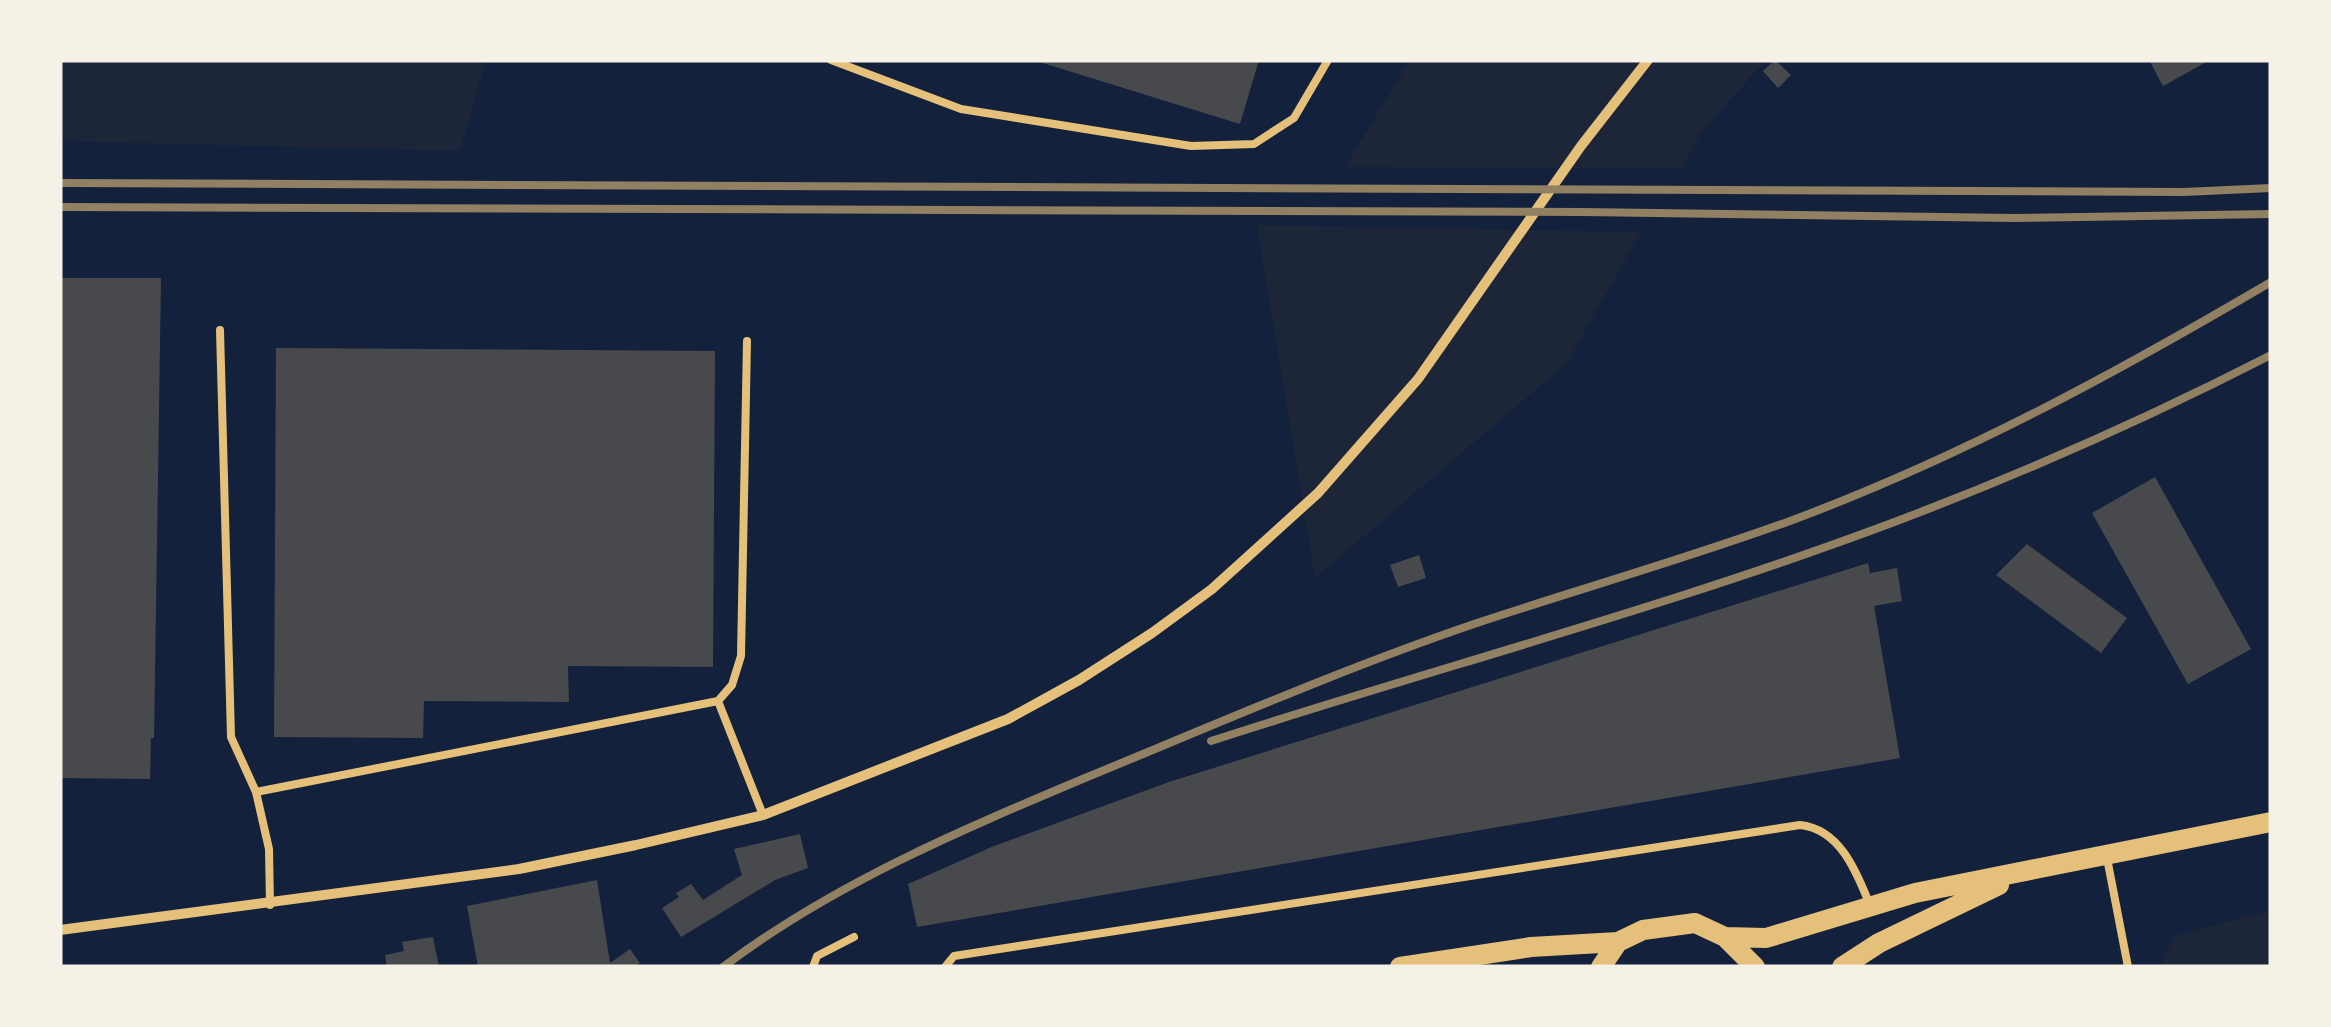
<svg xmlns="http://www.w3.org/2000/svg" width="2331" height="1027" font-family="Barlow,sans-serif">
	<style>
		.green { fill: #1d2539 }
		.building { fill: #48494c }
		.lines { fill: none; stroke-linecap: round; stroke-linejoin: round }
		.service { stroke: #e5c07b; stroke-width: 8 }
		.minor { stroke: #e5c07b; stroke-width: 10 }
		.secondary { stroke: #e5c07b; stroke-width: 20 }
		.rail { stroke: #918062; stroke-width: 8 }
	</style>
	<rect width="100%" height="100%" fill="#14213d"/>
	<!-- green -->
	<path class="green" d="M 60,60 L 486,60 L 460,151 L 60,141 Z
		M 1410,60 L 1766,60 L 1701,132 L 1682,169 L 1345,167 Z
		M 1257,225 L 1641,232 L 1566,364 L 1315,578 Z
		M 2271,910 L 2271,967 L 2160,967 L 2174,936 Z"/>
	<!-- building -->
	<path class="building" d="M 1033,60 L 1259,60 L 1240,124 Z
		M 1775,60 L 1791,75 L 1778,88 L 1763,71 Z
		M 2149,60 L 2210,60 L 2163,86 Z
		M 60,278 L 161,278 L 154,738 L 151,738 L 150,779 L 60,778 Z
		M 276,348 L 715,351 L 713,667 L 568,666 L 569,702 L 424,701 L 423,738 L 274,737 Z
		M 2155,477 L 2251,649 L 2188,684 L 2092,513 Z
		M 2027,544 L 2127,618 L 2101,653 L 1996,575 Z
		M 1419,555 L 1426,578 L 1398,587 L 1390,565 Z
		M 1868,563 L 1870,573 L 1897,568 L 1902,601 L 1874,606 L 1900,758 L 917,927 L 908,884 L 994,846 L 1169,782 Z
		M 800,834 L 808,868 L 775,880 L 681,937 L 662,908 L 679,897 L 676,893 L 691,884 L 703,900 L 742,875 L 734,849 Z
		M 597,880 L 610,963 L 630,949 L 640,963 L 634,967 L 478,967 L 467,906 Z
		M 433,937 L 439,967 L 387,967 L 385,955 L 404,951 L 402,942 Z"/>
	<g class="lines">
		<!-- service -->
		<path class="service" d="M 831,60 L 961,109 L 1191,146 L 1254,144 L 1294,118 L 1328,60
			M 220,330 L 231,737 L 256,792 L 269,849 L 270,905
			M 718,701 L 763,815
			M 256,792 L 718,701 L 732,685 L 741,656 L 747,341
			M 2107,858 L 2128,967
			M 813,967 L 817,956 L 854,937
			M 945,967 L 954,956 L 1800,825 C 1839,829 1856,870 1869,903"/>
		<!-- minor -->
		<path class="minor" d="M 60,930 L 519,869 L 636,845 L 763,815 L 1008,719 L 1079,680 L 1152,633 L 1212,589 L 1318,493 L 1418,379 L 1581,146 L 1648,60"/>
		<!-- secondary -->
		<path class="secondary" d="M 1725,937 L 1766,938 L 1915,893 L 2271,822
			M 1400,967 L 1531,947 L 1618,942 L 1643,930 L 1695,923 L 1725,937 L 1755,967
			M 1601,967 L 1618,942
			M 1842,967 L 1879,943 L 1999,885"/>
		<!-- rail -->
		<path class="rail" d="M 60,183 L 2184,192 L 2271,188
			M 60,207 L 1583,212 L 2015,218 L 2271,214
			M 1211,741 C 1439,667 1672,606 1897,521 C 2024,473 2150,417 2271,355
			M 723,967 C 833,884 959,831 1085,778 C 1214,725 1342,669 1474,624 C 1579,589 1686,559 1790,521 C 1960,458 2116,373 2271,282"/>
	</g>
	<!-- border -->
	<rect width="2331" height="1027" fill="none" stroke="#f6f1e7" stroke-width="125"/>
</svg>
